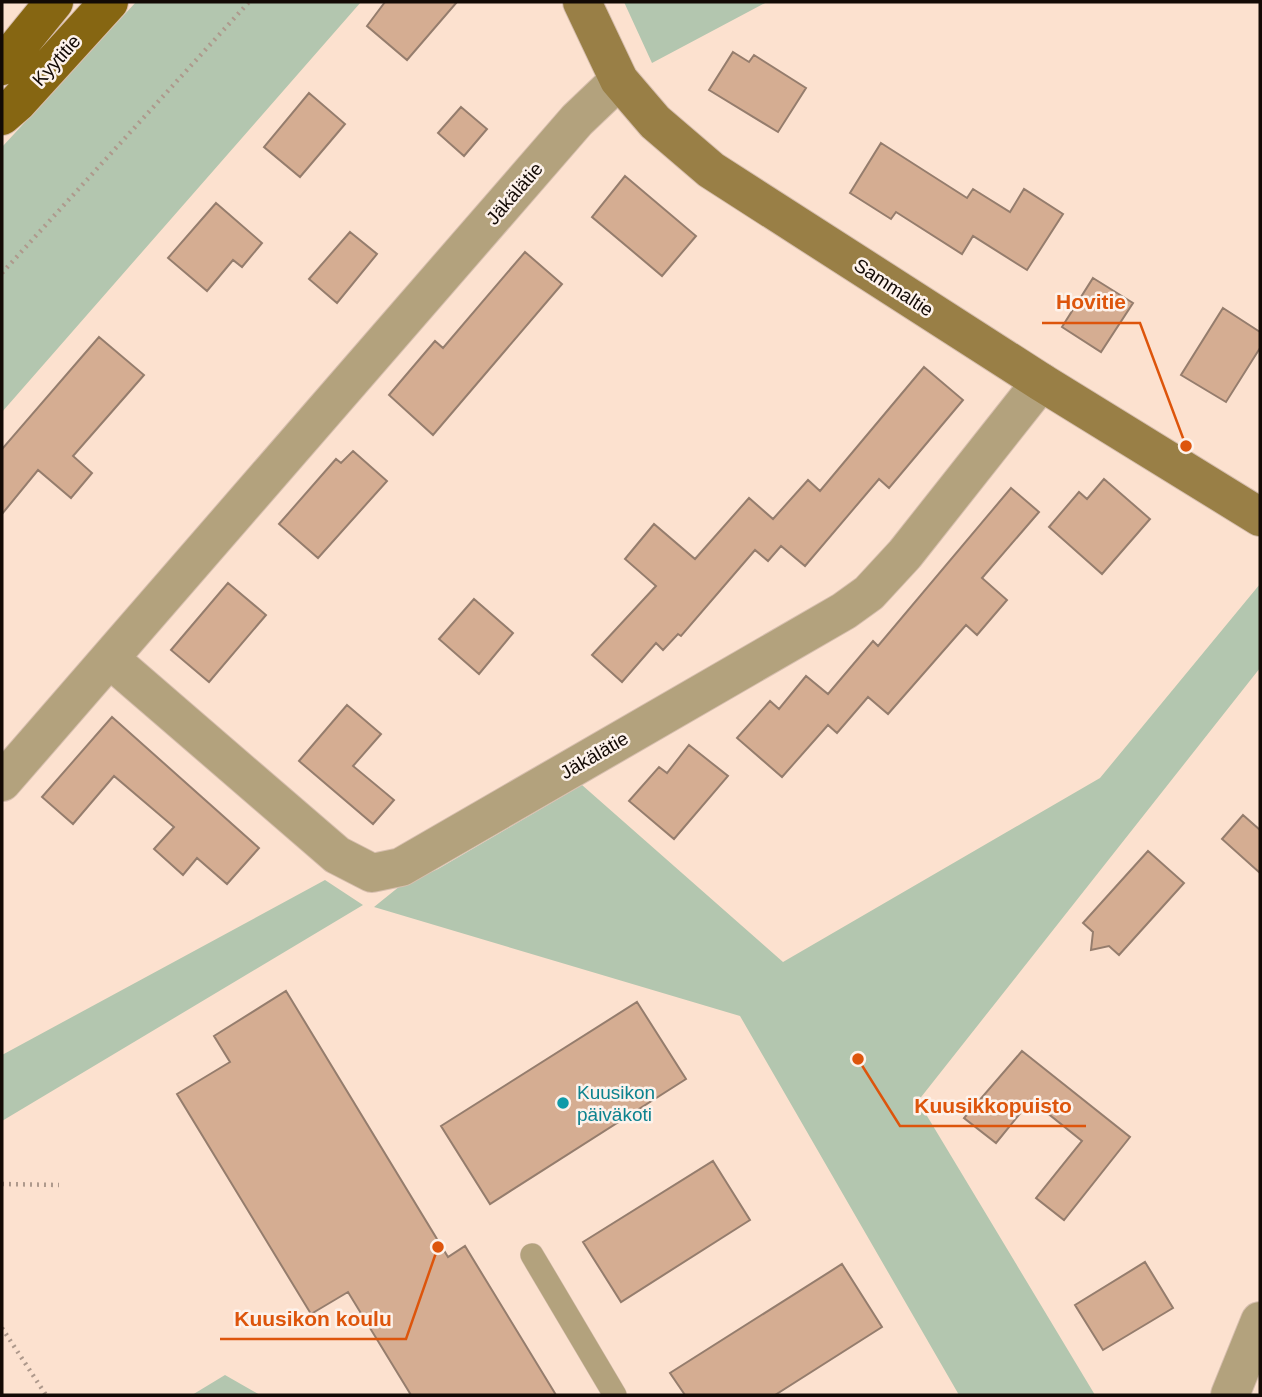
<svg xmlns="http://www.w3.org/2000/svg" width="1262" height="1397" font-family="Helvetica,sans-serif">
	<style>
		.green { fill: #b3c6af }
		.building { fill: #d5ad92; stroke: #957d6d; stroke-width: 2 }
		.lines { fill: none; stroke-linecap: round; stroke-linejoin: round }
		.lane-casing { stroke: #d7bfaf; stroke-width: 24 }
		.street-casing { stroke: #d7bfaf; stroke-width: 40 }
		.secondary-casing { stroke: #d7bfaf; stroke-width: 40 }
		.primary-casing { stroke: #d7bfaf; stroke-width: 40 }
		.path { stroke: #ae998c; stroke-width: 4.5; stroke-dasharray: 2 5; stroke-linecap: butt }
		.lane { stroke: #b3a27d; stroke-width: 23 }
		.street { stroke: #b3a27d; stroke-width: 38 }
		.secondary { stroke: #997f46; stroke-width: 38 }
		.primary { stroke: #866612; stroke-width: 38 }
		.culture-dot { fill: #0f9aa8; stroke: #fdf2eb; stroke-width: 2.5 }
		.labels { text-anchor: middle; stroke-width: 5; stroke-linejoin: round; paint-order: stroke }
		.street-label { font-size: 19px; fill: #130a05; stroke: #fdf2eb }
		.culture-label { font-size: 19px; fill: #0d838f; stroke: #fdf2eb; text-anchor: start }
		.leader { fill: none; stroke: #dd550c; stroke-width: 2.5 }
		.callout-dot { fill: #dd550c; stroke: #fdf2eb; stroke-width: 2.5 }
		.callout-label { font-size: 21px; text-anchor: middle; font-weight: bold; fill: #dd550c; stroke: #fdf2eb; stroke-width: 5; stroke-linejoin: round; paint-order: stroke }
	</style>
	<rect width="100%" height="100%" fill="#fce1cf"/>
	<!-- green -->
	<path class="green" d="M 136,2 L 361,2 L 2,412 L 2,147 Z
		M 624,2 L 767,2 L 652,63 Z
		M 1260,584 L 1260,668 L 918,1101 L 1095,1395 L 959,1395 L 740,1016 L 374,907 L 400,886 L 438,869 L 582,785 L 783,962 L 1100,778 Z
		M 325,880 L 363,905 L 2,1121 L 2,1055 Z
		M 225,1375 L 260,1395 L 192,1395 Z"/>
	<!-- building -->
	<path class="building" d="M 385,2 L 457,2 L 407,60 L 367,26 Z
		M 733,52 L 749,62 L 754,55 L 806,88 L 778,132 L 709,90 Z
		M 309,93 L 345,124 L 300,177 L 264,147 Z
		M 461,107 L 487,129 L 464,156 L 438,133 Z
		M 881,143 L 967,198 L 973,189 L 1010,212 L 1024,189 L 1063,214 L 1027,270 L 973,236 L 962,254 L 896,212 L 891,219 L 850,193 Z
		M 625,176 L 696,236 L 662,276 L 592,217 Z
		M 216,203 L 262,243 L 242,267 L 233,260 L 207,291 L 168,258 Z
		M 350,232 L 377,254 L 337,303 L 309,279 Z
		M 525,252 L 562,284 L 433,435 L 389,395 L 435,341 L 443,348 Z
		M 1093,278 L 1133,303 L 1101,352 L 1062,327 Z
		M 1223,308 L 1260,332 L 1260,348 L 1226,402 L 1181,375 Z
		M 99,337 L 144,375 L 73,456 L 92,473 L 71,498 L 38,470 L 2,514 L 2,449 Z
		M 924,367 L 963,400 L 889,488 L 879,479 L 805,566 L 781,546 L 768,561 L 755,550 L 681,636 L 678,634 L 663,650 L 656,643 L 622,682 L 592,655 L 656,586 L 625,559 L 654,524 L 695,559 L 749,498 L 773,519 L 808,480 L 820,491 Z
		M 353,451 L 387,481 L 318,558 L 279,524 L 336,459 L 341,463 Z
		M 1104,479 L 1150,519 L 1102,574 L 1049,527 L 1079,492 L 1087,499 Z
		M 1011,488 L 1039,512 L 982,578 L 1007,600 L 977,635 L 966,625 L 888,714 L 868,697 L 837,733 L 828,725 L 782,777 L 737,738 L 770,701 L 779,709 L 806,676 L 828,694 L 873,641 L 878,646 Z
		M 228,583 L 266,615 L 209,682 L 171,650 Z
		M 474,599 L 513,633 L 479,674 L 439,639 Z
		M 347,705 L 381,734 L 353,766 L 394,800 L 373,824 L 299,761 Z
		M 112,717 L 259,848 L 227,884 L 197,858 L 183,875 L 154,849 L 174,827 L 114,776 L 73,824 L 42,797 Z
		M 689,745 L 728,776 L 674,839 L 629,801 L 659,767 L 667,773 Z
		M 1243,815 L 1260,830 L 1260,873 L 1222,839 Z
		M 1148,851 L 1184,883 L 1119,955 L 1109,946 L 1091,950 L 1093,932 L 1083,923 Z
		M 286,991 L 448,1257 L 465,1246 L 556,1395 L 411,1395 L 348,1292 L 311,1314 L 177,1094 L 230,1062 L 214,1036 Z
		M 637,1002 L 686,1079 L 490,1204 L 441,1126 Z
		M 1022,1051 L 1130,1137 L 1064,1220 L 1036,1198 L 1082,1141 L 1031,1100 L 996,1143 L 964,1118 Z
		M 713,1161 L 750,1220 L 621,1302 L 583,1242 Z
		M 1145,1262 L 1173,1308 L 1103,1350 L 1075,1305 Z
		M 842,1264 L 882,1327 L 775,1395 L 685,1395 L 670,1373 Z"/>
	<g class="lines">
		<!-- lane casing -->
		<g class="lane-casing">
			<path id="lane" d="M 532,1255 L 615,1395"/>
		</g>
		<!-- street casing -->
		<g class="street-casing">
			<path id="street" d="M 110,659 L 337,855 L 372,873 L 401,867 L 844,611 L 869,593 L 905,554 L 1041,382
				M 2,782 L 577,120 L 619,80
				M 1230,1395 L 1260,1321"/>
		</g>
		<!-- secondary casing -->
		<g class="secondary-casing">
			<path id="secondary" d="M 582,2 L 619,80 L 655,122 L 711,170 L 1041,382 L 1260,517"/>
		</g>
		<!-- primary casing -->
		<g class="primary-casing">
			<path id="primary" d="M 2,66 L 54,2
				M 2,116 L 17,103 L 109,2"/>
		</g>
		<!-- path -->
		<path class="path" d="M 2,273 L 249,2
			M 2,1184 L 59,1185
			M 2,1328 L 46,1395"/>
		<!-- lane -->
		<use href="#lane" class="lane"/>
		<!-- street -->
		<use href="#street" class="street"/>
		<!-- secondary -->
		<use href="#secondary" class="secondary"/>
		<!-- primary -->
		<use href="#primary" class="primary"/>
	</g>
	<!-- markers -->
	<circle class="culture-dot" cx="563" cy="1103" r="7"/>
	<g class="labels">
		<!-- street labels -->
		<g class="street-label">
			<text transform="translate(56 60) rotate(-48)" y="7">Kyytitie</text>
			<text transform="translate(514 193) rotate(-49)" y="7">Jäkälätie</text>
			<text transform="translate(894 287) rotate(33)" y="7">Sammaltie</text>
			<text transform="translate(594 755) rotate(-30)" y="7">Jäkälätie</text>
		</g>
		<!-- culture labels -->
		<g class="culture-label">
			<text x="577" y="1099">Kuusikon<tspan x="577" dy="22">päiväkoti</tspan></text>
		</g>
	</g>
	<!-- callouts -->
	<path class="leader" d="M1186 446L1140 323H1042M858 1059L900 1126H1086M438 1247L406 1339H220"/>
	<g class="callout-dot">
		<circle cx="1186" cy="446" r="7"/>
		<circle cx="858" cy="1059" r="7"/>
		<circle cx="438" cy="1247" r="7"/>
	</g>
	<g class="callout-label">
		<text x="1091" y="309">Hovitie</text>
		<text x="993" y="1113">Kuusikkopuisto</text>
		<text x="313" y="1326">Kuusikon koulu</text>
	</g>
	<!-- border -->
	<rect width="1262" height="1397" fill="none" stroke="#130a05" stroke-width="7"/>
</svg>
